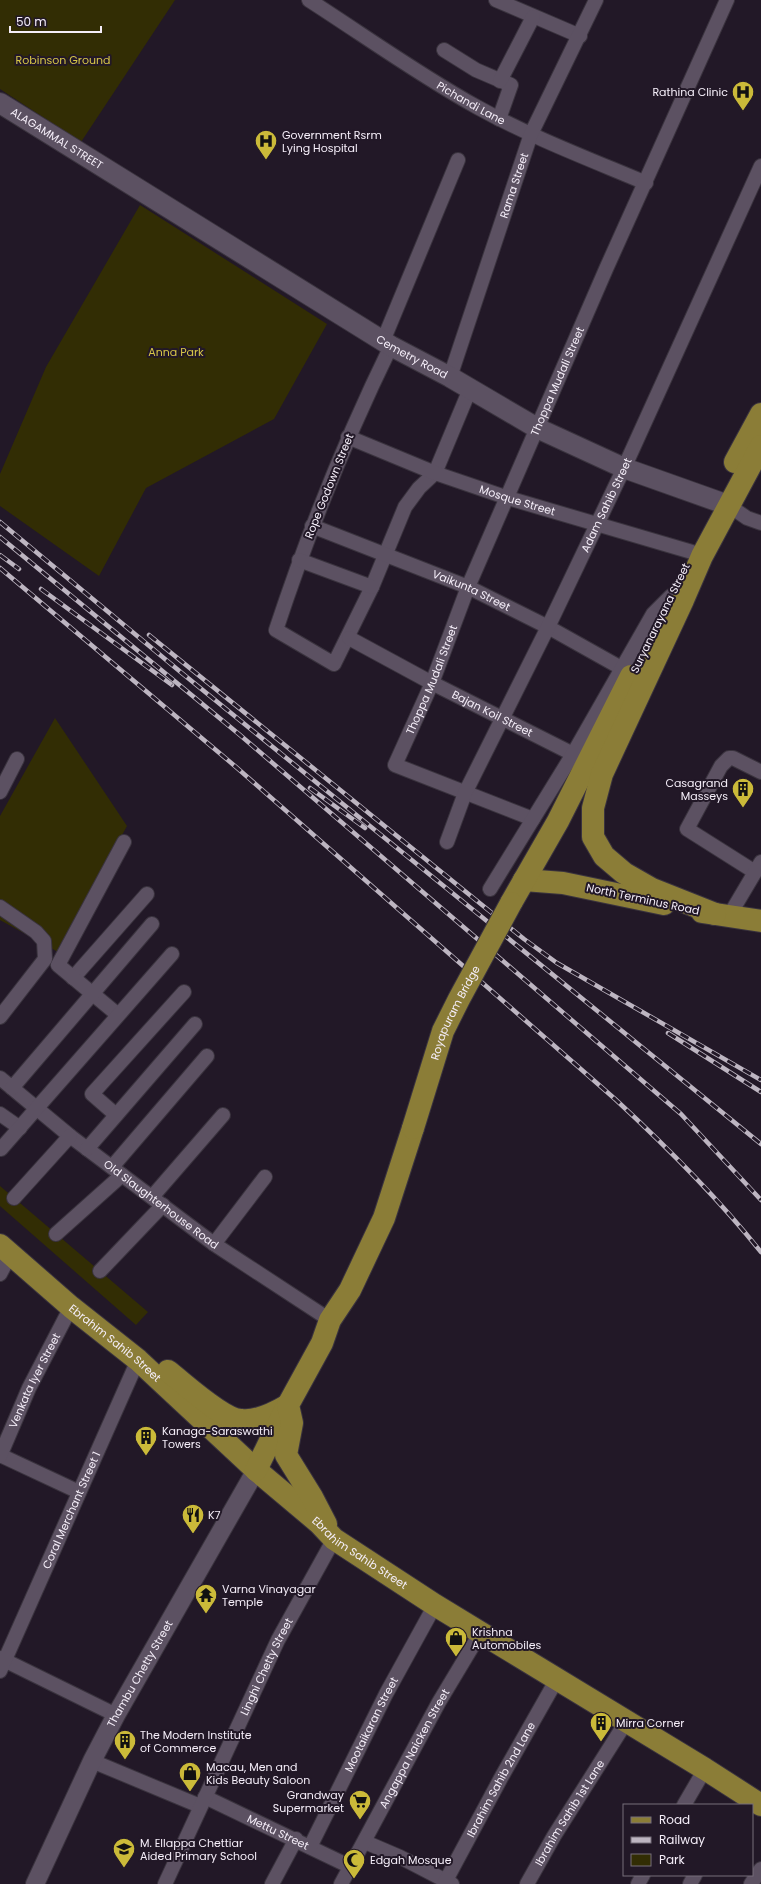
<svg xmlns="http://www.w3.org/2000/svg" width="761" height="1884" font-family="Poppins,sans-serif">
	<style>
		.green { fill: #322d04 }
		.lines { fill: none; stroke-linecap: round; stroke-linejoin: round }
		.minor-casing { stroke: #3a333e; stroke-width: 16 }
		.tertiary-casing { stroke: #3a333e; stroke-width: 20 }
		.secondary-casing { stroke: #3a333e; stroke-width: 22 }
		.primary-casing { stroke: #3a333e; stroke-width: 24 }
		.minor { stroke: #5c5162; stroke-width: 14 }
		.tertiary { stroke: #5c5162; stroke-width: 18 }
		.secondary { stroke: #5c5162; stroke-width: 20 }
		.primary { stroke: #8b7d37; stroke-width: 22 }
		.rail-casing { stroke: #bdb5c1; stroke-width: 4.5 }
		.rail { stroke: #221827; stroke-width: 3; stroke-dasharray: 9; stroke-linecap: butt }
		.primary-bridge-casing { stroke: #3a333e; stroke-width: 24; stroke-linecap: butt }
		.primary-bridge { stroke: #8b7d37; stroke-width: 22 }
		.labels { text-anchor: middle; stroke-width: 4; stroke-linejoin: round; paint-order: stroke }
		.park-label { font-size: 11px; fill: #d8c748; stroke: #221827 }
		.poi-label { font-size: 11px; fill: #f5eef9; stroke: #221827; text-anchor: start }
		.street-label { font-size: 11px; fill: #f5eef9; stroke: #221827 }
	</style>
	<rect width="100%" height="100%" fill="#221827"/>
	<!-- green -->
	<path class="green" d="M 0,0 L 175,0 L 81,142 L 0,89 Z
		M 140,205 L 327,324 L 274,419 L 146,488 L 99,576 L 0,506 L 0,474 L 46,367 Z
		M 55,718 L 127,826 L 58,952 L 0,920 L 0,816 Z
		M 0,1186 L 148,1312 L 136,1325 L 0,1206 Z"/>
	<g class="lines">
		<!-- minor casing -->
		<g class="minor-casing">
			<g id="minor">
				<path id="s1" d="M 309,0 C 365,36 419,75 477,107 C 531,137 589,159 646,183"/>
				<path d="M 496,0 L 580,36"/>
				<path d="M 444,50 L 476,70 L 511,85 L 499,119"/>
				<path d="M 500,81 L 533,17"/>
				<path d="M 383,341 L 458,160"/>
				<path d="M 391,346 C 346,438 308,533 276,630 L 334,664 L 372,587 L 405,507 L 419,488 L 435,473 L 470,389"/>
				<path id="s2" d="M 450,377 L 531,134 L 596,0"/>
				<path id="s3" d="M 348,437 L 435,473 L 508,498 L 692,552"/>
				<path d="M 728,505 L 747,518 L 761,523"/>
				<path id="s4" d="M 312,526 L 468,587 L 548,627 L 623,669"/>
				<path d="M 299,560 L 372,587"/>
				<path id="s5" d="M 349,638 L 432,683 L 573,754"/>
				<path d="M 0,792 L 17,759"/>
				<path id="s6" d="M 533,819 L 395,765 L 432,683 L 468,587 L 606,269 L 727,0"/>
				<path id="s7" d="M 447,842 L 465,793 L 548,627 L 624,468 L 761,166"/>
				<path d="M 755,872 L 687,829 L 721,766 L 729,758 L 733,758 L 761,772"/>
				<path d="M 490,889 L 573,754 L 653,614 L 671,596"/>
				<path d="M 0,907 L 36,932 L 44,941 L 45,959 L 0,1017"/>
				<path d="M 729,916 L 761,862"/>
				<path d="M 73,978 L 147,894"/>
				<path d="M 118,1015 L 58,965 L 124,842"/>
				<path id="s8" d="M 0,1078 L 70,1136 L 214,1244 L 330,1320"/>
				<path d="M 12,1088 L 152,924"/>
				<path d="M 0,1114 L 20,1128"/>
				<path d="M 116,1115 L 92,1094 L 184,992"/>
				<path d="M 1,1149 L 172,954"/>
				<path d="M 87,1149 L 195,1024"/>
				<path d="M 112,1167 L 207,1056"/>
				<path d="M 152,1197 L 223,1115"/>
				<path d="M 14,1198 L 70,1136"/>
				<path d="M 56,1234 L 122,1175"/>
				<path d="M 214,1244 L 265,1177"/>
				<path d="M 100,1271 L 163,1205"/>
				<path d="M 0,1274 L 10,1255"/>
				<path d="M 0,1455 L 79,1492"/>
				<path id="s9" d="M 0,1456 L 29,1388 L 71,1307"/>
				<path d="M 0,1658 L 116,1715"/>
				<path id="s10" d="M 0,1671 L 138,1360"/>
				<path d="M 92,1761 L 200,1806"/>
				<path id="s11" d="M 205,1797 L 351,1867"/>
				<path d="M 684,1805 L 705,1769"/>
				<path d="M 365,1842 L 400,1857 L 452,1884"/>
				<path id="s12" d="M 310,1847 L 386,1694 L 435,1605"/>
				<path id="s13" d="M 165,1884 L 278,1640 L 334,1539"/>
				<path d="M 272,1884 L 296,1839"/>
				<path id="s14" d="M 341,1884 L 439,1702 L 481,1632"/>
				<path id="s15" d="M 444,1884 L 502,1776 L 557,1679"/>
				<path id="s16" d="M 527,1884 L 554,1836 L 626,1722"/>
				<path d="M 638,1884 L 643,1875"/>
				<path d="M 690,1884 L 695,1875"/>
				<path d="M 751,1884 L 761,1869"/>
			</g>
		</g>
		<!-- tertiary casing -->
		<g class="tertiary-casing">
			<g id="tertiary">
				<path id="s17" d="M 35,1884 L 92,1761 L 116,1715 L 256,1470"/>
			</g>
		</g>
		<!-- secondary casing -->
		<g class="secondary-casing">
			<g id="secondary">
				<path id="s18" d="M 0,103 L 391,346 L 450,377 L 537,428 L 624,468 L 728,505"/>
			</g>
		</g>
		<!-- primary casing -->
		<g class="primary-casing">
			<g id="primary">
				<path d="M 735,462 L 761,414"/>
				<path d="M 524,880 L 563,883 L 664,904"/>
				<path d="M 511,903 L 558,821 L 631,676"/>
				<path d="M 702,912 L 761,921"/>
				<path d="M 715,914 L 652,889 L 624,873 L 604,856 L 593,837 L 593,808 L 602,774 L 683,600 L 702,556 L 761,446"/>
				<path id="s19" d="M 0,1245 L 71,1307 L 138,1360 L 256,1470 L 319,1523 L 334,1539 L 435,1605 L 705,1769 L 761,1805"/>
				<path d="M 168,1371 C 185,1384 222,1419 241,1420 C 256,1422 276,1412 288,1405"/>
				<path d="M 256,1470 L 287,1406"/>
				<path d="M 326,1524 L 312,1497 L 286,1455 L 292,1423 L 288,1405 L 322,1343 L 330,1320 L 350,1290 L 384,1218 L 413,1128"/>
			</g>
		</g>
		<!-- minor -->
		<use href="#minor" class="minor"/>
		<!-- tertiary -->
		<use href="#tertiary" class="tertiary"/>
		<!-- secondary -->
		<use href="#secondary" class="secondary"/>
		<!-- primary -->
		<use href="#primary" class="primary"/>
		<!-- rail casing -->
		<g class="rail-casing">
			<path id="rail" d="M 0,522 L 183,674 L 761,1144
				M 0,537 L 240,735 L 681,1114 L 761,1200
				M 0,555 L 19,569
				M 0,568 L 236,767 L 615,1099 C 667,1147 717,1197 761,1252
				M 41,589 L 172,685
				M 149,635 L 524,939 L 557,963 L 761,1080
				M 310,788 L 365,828
				M 668,1033 L 761,1092"/>
		</g>
		<!-- rail -->
		<use href="#rail" class="rail"/>
		<!-- primary-bridge casing -->
		<g class="primary-bridge-casing">
			<g id="primary-bridge">
				<path id="s20" d="M 413,1128 L 443,1031 L 459,999 L 511,903"/>
			</g>
		</g>
		<!-- primary-bridge -->
		<use href="#primary-bridge" class="primary-bridge"/>
	</g>
	<!-- icons -->
	<defs>
		<g id="hospital-pin" transform="scale(1.15)"><path d="M0 17L-7.5 6A9.5 9.5 0 1 1 7.5 6Z" fill="#cbba39" stroke="#221827"/><path d="M-5-5h3v3.5h4V-5h3V5h-3V1.5h-4V5h-3Z" fill="#111"/></g>
		<g id="building-pin" transform="scale(1.15)"><path d="M0 17L-7.5 6A9.5 9.5 0 1 1 7.5 6Z" fill="#cbba39" stroke="#221827"/><path d="M-4-6H4V6H1V3H-1V6H-4ZM-2.5-4.3h1.7v1.8h-1.7ZM.8-4.3h1.7v1.8H.8ZM-2.5-1h1.7V.8h-1.7ZM.8-1h1.7V.8H.8Z" fill="#111"/></g>
		<g id="restaurant-pin" transform="scale(1.15)"><path d="M0 17L-7.5 6A9.5 9.5 0 1 1 7.5 6Z" fill="#cbba39" stroke="#221827"/><path d="M-5-6h1v4h1v-4h1v4h1v-4h1v5L-1.5 .5V6h-2V.5L-5-1ZM5-6V6H3V1.5H1.5Q1.5-4 5-6Z" fill="#111"/></g>
		<g id="temple-pin" transform="scale(1.15)"><path d="M0 17L-7.5 6A9.5 9.5 0 1 1 7.5 6Z" fill="#cbba39" stroke="#221827"/><path d="M0-6L5-2H3V0L6.5 2.5H4V6H1.5V3h-3V6H-4V2.5H-6.5L-3 0V-2H-5Z" fill="#111"/></g>
		<g id="shop-pin" transform="scale(1.15)"><path d="M0 17L-7.5 6A9.5 9.5 0 1 1 7.5 6Z" fill="#cbba39" stroke="#221827"/><path d="M-5-2.5h2.3a2.7 3.5 0 0 1 5.4 0H5L5.5 6h-11ZM-1.5-2.5h3a1.5 2.3 0 0 0-3 0Z" fill="#111"/></g>
		<g id="supermarket-pin" transform="scale(1.15)"><path d="M0 17L-7.5 6A9.5 9.5 0 1 1 7.5 6Z" fill="#cbba39" stroke="#221827"/><path d="M-6-5.5h2.5l.6 2H6L4.5 2H-2.5L-4.4-4H-6ZM-1.5 3.2a1.3 1.3 0 1 0 .1 0ZM3 3.2a1.3 1.3 0 1 0 .1 0Z" fill="#111"/></g>
		<g id="school-pin" transform="scale(1.15)"><path d="M0 17L-7.5 6A9.5 9.5 0 1 1 7.5 6Z" fill="#cbba39" stroke="#221827"/><path d="M0-5L7-2L0 1L-7-2ZM-4 1L0 2.5L4 1V4Q0 6-4 4Z" fill="#111"/></g>
		<g id="mosque-pin" transform="scale(1.15)"><path d="M0 17L-7.5 6A9.5 9.5 0 1 1 7.5 6Z" fill="#cbba39" stroke="#221827"/><path d="M3.5-4.9A6 6 0 1 0 3.5 4.9A5 5 0 1 1 3.5-4.9Z" fill="#111"/></g>
	</defs>
	<g fill-rule="evenodd">
		<use href="#hospital-pin" x="743" y="92"/>
		<use href="#hospital-pin" x="266" y="141"/>
		<use href="#building-pin" x="743" y="789"/>
		<use href="#building-pin" x="146" y="1437"/>
		<use href="#restaurant-pin" x="193" y="1515"/>
		<use href="#temple-pin" x="206" y="1595"/>
		<use href="#shop-pin" x="456" y="1638"/>
		<use href="#building-pin" x="601" y="1723"/>
		<use href="#building-pin" x="125" y="1741"/>
		<use href="#shop-pin" x="190" y="1773"/>
		<use href="#supermarket-pin" x="360" y="1801"/>
		<use href="#school-pin" x="124" y="1849"/>
		<use href="#mosque-pin" x="354" y="1860"/>
	</g>
	<g class="labels">
		<!-- park labels -->
		<g class="park-label">
			<text x="63" y="64">Robinson Ground</text>
			<text x="176" y="356">Anna Park</text>
		</g>
		<!-- poi labels -->
		<g class="poi-label">
			<text x="728" y="96" text-anchor="end">Rathina Clinic</text>
			<text x="282" y="139">Government Rsrm<tspan x="282" dy="13">Lying Hospital</tspan></text>
			<text x="728" y="787" text-anchor="end">Casagrand<tspan x="728" dy="13">Masseys</tspan></text>
			<text x="162" y="1435">Kanaga-Saraswathi<tspan x="162" dy="13">Towers</tspan></text>
			<text x="208" y="1519">K7</text>
			<text x="222" y="1593">Varna Vinayagar<tspan x="222" dy="13">Temple</tspan></text>
			<text x="472" y="1636">Krishna<tspan x="472" dy="13">Automobiles</tspan></text>
			<text x="616" y="1727">Mirra Corner</text>
			<text x="140" y="1739">The Modern Institute<tspan x="140" dy="13">of Commerce</tspan></text>
			<text x="206" y="1771">Macau, Men and<tspan x="206" dy="13">Kids Beauty Saloon</tspan></text>
			<text x="344" y="1799" text-anchor="end">Grandway<tspan x="344" dy="13">Supermarket</tspan></text>
			<text x="140" y="1847">M. Ellappa Chettiar<tspan x="140" dy="13">Aided Primary School</tspan></text>
			<text x="370" y="1864">Edgah Mosque</text>
		</g>
		<!-- street labels -->
		<g class="street-label">
			<text dy="4" stroke="none"><textPath href="#s1" startOffset="192">Pichandi Lane</textPath></text>
			<text dy="4" stroke="none"><textPath href="#s18" startOffset="67">ALAGAMMAL STREET</textPath></text>
			<text dy="4" stroke="none"><textPath href="#s2" startOffset="202">Rama Street</textPath></text>
			<text dy="4" stroke="none"><textPath href="#s18" startOffset="484">Cemetry Road</textPath></text>
			<text dy="4" stroke="none"><textPath href="#s6" startOffset="565">Thoppa Mudali Street</textPath></text>
			<text transform="translate(329 486) rotate(-68)" y="4">Rope Godown Street</text>
			<text dy="4" stroke="none"><textPath href="#s3" startOffset="181">Mosque Street</textPath></text>
			<text dy="4" stroke="none"><textPath href="#s7" startOffset="373">Adam Sahib Street</textPath></text>
			<text dy="4" stroke="none"><textPath href="#s4" startOffset="172">Vaikunta Street</textPath></text>
			<text transform="translate(660 618) rotate(-64)" y="4">Suryanarayana Street</text>
			<text dy="4" stroke="none"><textPath href="#s6" startOffset="241">Thoppa Mudali Street</textPath></text>
			<text dy="4" stroke="none"><textPath href="#s5" startOffset="162">Bajan Koil Street</textPath></text>
			<text transform="translate(643 899) rotate(12)" y="4">North Terminus Road</text>
			<text dy="4" stroke="none"><textPath href="#s20" startOffset="123">Royapuram Bridge</textPath></text>
			<text dy="4" stroke="none"><textPath href="#s8" startOffset="205">Old Slaughterhouse Road</textPath></text>
			<text dy="4" stroke="none"><textPath href="#s19" startOffset="151">Ebrahim Sahib Street</textPath></text>
			<text dy="4" stroke="none"><textPath href="#s9" startOffset="83">Venkata Iyer Street</textPath></text>
			<text dy="4" stroke="none"><textPath href="#s10" startOffset="176">Coral Merchant Street 1</textPath></text>
			<text dy="4" stroke="none"><textPath href="#s19" startOffset="474">Ebrahim Sahib Street</textPath></text>
			<text dy="4" stroke="none"><textPath href="#s13" startOffset="240">Linghi Chetty Street</textPath></text>
			<text dy="4" stroke="none"><textPath href="#s17" startOffset="235">Thambu Chetty Street</textPath></text>
			<text dy="4" stroke="none"><textPath href="#s12" startOffset="137">Mootaikaran Street</textPath></text>
			<text dy="4" stroke="none"><textPath href="#s14" startOffset="154">Angappa Naicken Street</textPath></text>
			<text dy="4" stroke="none"><textPath href="#s15" startOffset="119">Ibrahim Sahib 2nd Lane</textPath></text>
			<text dy="4" stroke="none"><textPath href="#s16" startOffset="83">Ibrahim Sahib 1st Lane</textPath></text>
			<text dy="4" stroke="none"><textPath href="#s11" startOffset="81">Mettu Street</textPath></text>
		</g>
	</g>
	<!-- legend -->
	<rect x="623" y="1804" width="130" height="72" fill="#221827" stroke="#766e7b"/>
	<rect x="631" y="1817" width="20" height="6" fill="#8b7d37" stroke="#766e7b"/>
	<text x="659" y="1824" font-size="12" fill="#f5eef9">Road</text>
	<rect x="631" y="1837" width="20" height="6" fill="#bdb5c1" stroke="#766e7b"/>
	<text x="659" y="1844" font-size="12" fill="#f5eef9">Railway</text>
	<rect x="631" y="1854" width="20" height="12" fill="#322d04" stroke="#766e7b"/>
	<text x="659" y="1864" font-size="12" fill="#f5eef9">Park</text>
	<!-- scale -->
	<path d="M10 26v6h91v-6" fill="none" stroke="#f5eef9" stroke-width="2"/>
	<text x="16" y="26" font-size="12" fill="#f5eef9" stroke="#221827" stroke-width="3" paint-order="stroke">50 m</text>
</svg>
